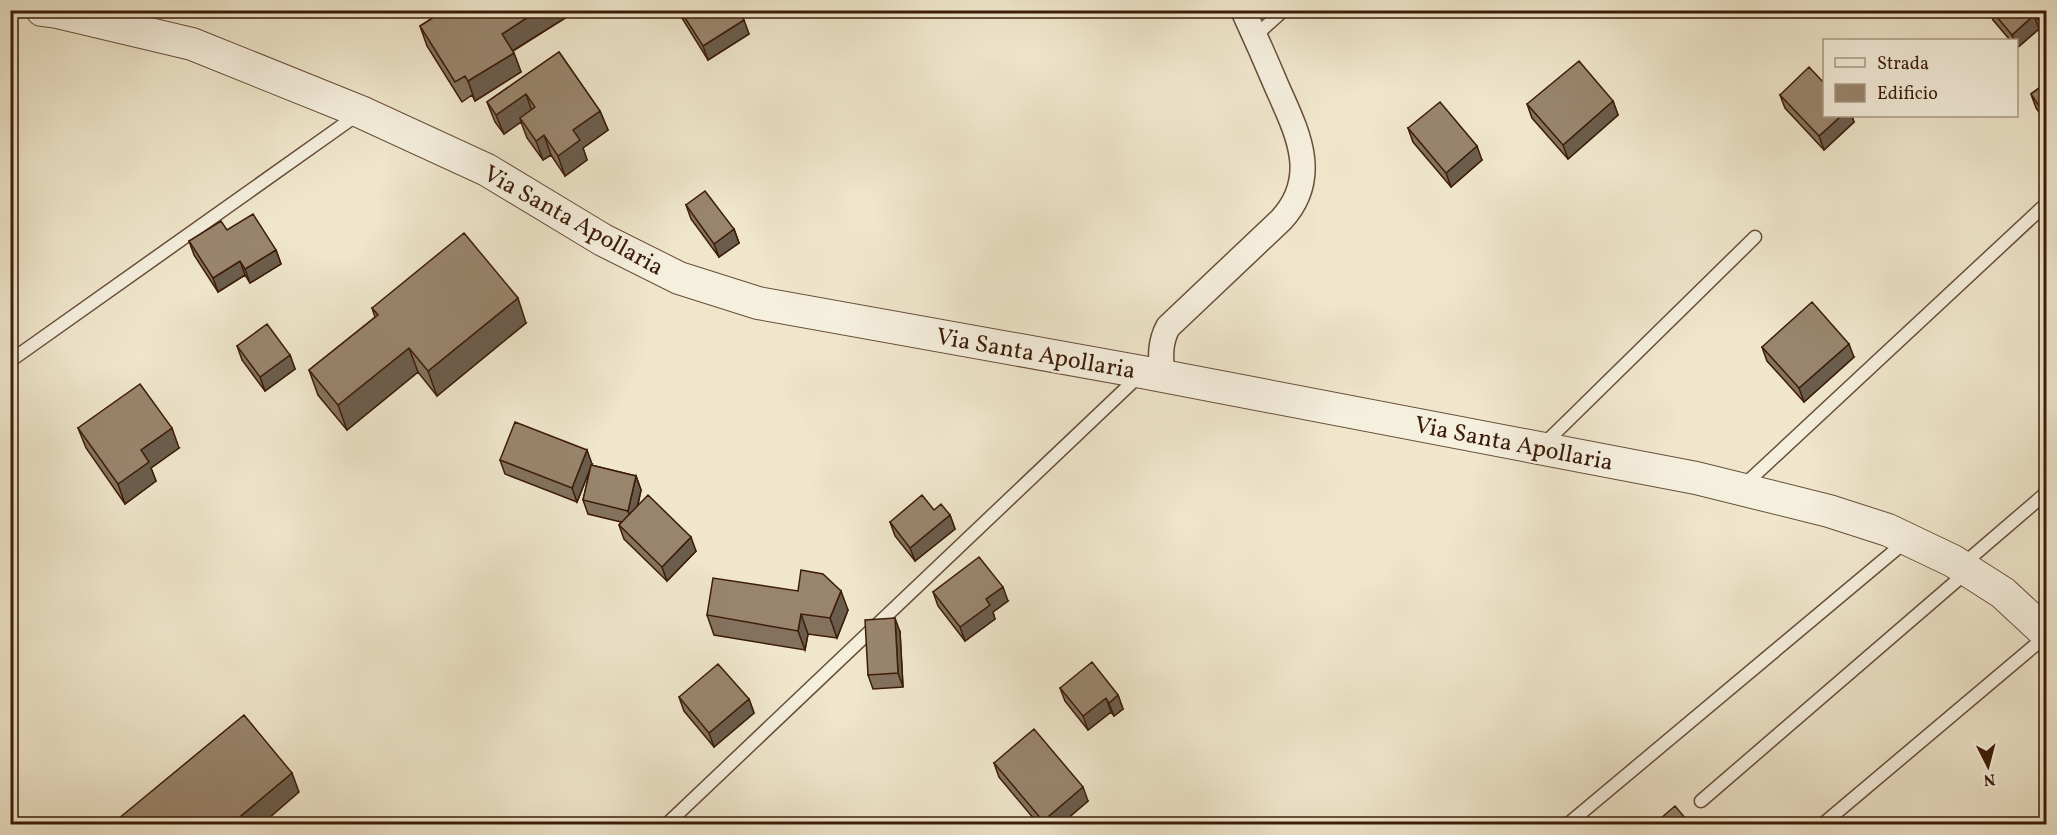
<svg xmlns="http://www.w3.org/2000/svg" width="2057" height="835" font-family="Vollkorn,serif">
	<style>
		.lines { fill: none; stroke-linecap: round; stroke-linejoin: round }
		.service-casing { stroke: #694e39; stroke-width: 15 }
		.minor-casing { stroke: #694e39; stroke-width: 27 }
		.tertiary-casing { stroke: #694e39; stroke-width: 34 }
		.service { stroke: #f5efde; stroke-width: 12 }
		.minor { stroke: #f5efde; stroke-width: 24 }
		.tertiary { stroke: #f5efde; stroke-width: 32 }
		.wall { fill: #84725f; stroke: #3c1c08; stroke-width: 1.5 }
		.shaded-wall { fill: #6b5d4d; stroke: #3c1c08; stroke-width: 1.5 }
		.building { fill: #99856e; stroke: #3c1c08; stroke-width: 1.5 }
		.labels { text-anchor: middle; stroke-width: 4.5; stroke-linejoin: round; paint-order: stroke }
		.street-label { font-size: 24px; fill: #3c1c08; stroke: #f5efde }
	</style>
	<rect width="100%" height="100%" fill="#efe6cc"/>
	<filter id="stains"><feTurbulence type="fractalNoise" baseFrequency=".00333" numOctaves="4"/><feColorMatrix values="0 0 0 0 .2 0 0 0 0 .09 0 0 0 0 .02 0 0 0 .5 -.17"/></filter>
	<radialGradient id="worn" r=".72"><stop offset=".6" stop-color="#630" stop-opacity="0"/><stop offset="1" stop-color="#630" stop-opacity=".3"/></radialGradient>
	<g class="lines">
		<!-- service casing -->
		<g class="service-casing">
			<path id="service" d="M 1255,36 L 1284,10
				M 10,361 L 357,115
				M 1542,446 L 1755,237
				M 1742,487 L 2046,204
				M 1961,566 L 2046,493
				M 1701,801 L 1968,571
				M 667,824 L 1140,375
				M 1568,824 L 1905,542
				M 1823,824 L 2046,636"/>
		</g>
		<!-- minor casing -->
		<g class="minor-casing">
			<path id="minor" d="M 1162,377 C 1161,358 1159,344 1168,327 L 1281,220 C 1321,177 1297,132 1277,87 C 1266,61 1255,36 1243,10"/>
		</g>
		<!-- tertiary casing -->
		<g class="tertiary-casing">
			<path id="tertiary" d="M 42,10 L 57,12 L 192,44 L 361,112 L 487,170 L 603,240 L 679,278 L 758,303 L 1142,372 L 1696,478 L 1829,511 L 1888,530 L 1953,561 L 2003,593 L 2046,633"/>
		</g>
		<!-- service -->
		<use href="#service" class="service"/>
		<!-- minor -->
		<use href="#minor" class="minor"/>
		<!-- tertiary -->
		<use href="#tertiary" class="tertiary"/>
	</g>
	<!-- wall -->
	<path class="wall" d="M 445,10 L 578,10 L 513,51 L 521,72 L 475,101 L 472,95 L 462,102 L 427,46 L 420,26 Z
		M 677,10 L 738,10 L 749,34 L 708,60 Z
		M 1989,10 L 2046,10 L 2046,37 L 2039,29 L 2017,48 L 2016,40 L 2010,40 L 1993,20 Z
		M 559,52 L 600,111 L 608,130 L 583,148 L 587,160 L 565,176 L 551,155 L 543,160 L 527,138 L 521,122 L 504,134 L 495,122 L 487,102 Z
		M 2046,83 L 2046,122 L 2036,108 L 2031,94 Z
		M 1780,95 L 1824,116 L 1852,116 L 1854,122 L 1824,150 L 1785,108 Z
		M 1613,101 L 1618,115 L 1568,159 L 1532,118 L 1527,104 Z
		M 1408,128 L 1482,160 L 1451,187 L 1413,142 Z
		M 686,205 L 734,229 L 739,243 L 719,257 L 691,219 Z
		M 227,230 L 276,250 L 281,264 L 250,283 L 245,275 L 218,292 L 194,255 L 189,241 Z
		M 372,308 L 526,323 L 437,396 L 418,372 L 347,430 L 318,395 L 309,370 L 375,317 Z
		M 237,346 L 290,355 L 295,369 L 265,391 L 242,360 Z
		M 1762,347 L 1854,357 L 1804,402 L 1767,361 Z
		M 78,428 L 179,448 L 151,468 L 156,481 L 125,504 L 86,448 Z
		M 500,460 L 592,464 L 591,465 L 636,476 L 641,490 L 638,505 L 696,551 L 667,581 L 624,539 L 619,525 L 621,522 L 588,514 L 583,500 L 591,467 L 577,502 L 505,474 Z
		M 950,515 L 955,529 L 915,561 L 895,536 L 890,522 Z
		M 933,592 L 1008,601 L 993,612 L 995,619 L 965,641 L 938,606 Z
		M 848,610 L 837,638 L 808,634 L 805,650 L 714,635 L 707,615 Z
		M 900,632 L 903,687 L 873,689 L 868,675 Z
		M 1060,688 L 1118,695 L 1123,709 L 1114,716 L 1111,712 L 1088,730 L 1065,701 Z
		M 679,697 L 749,699 L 754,713 L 714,747 L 684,711 Z
		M 994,763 L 1088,801 L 1060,825 L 1039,825 L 999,777 Z"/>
	<!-- shaded-wall -->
	<path class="shaded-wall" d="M 539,10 L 578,10 L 509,53 L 502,34 Z
		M 2034,15 L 2039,29 L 2017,48 L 2016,40 L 2014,40 L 2012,35 Z
		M 744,20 L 749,34 L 708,60 L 703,46 Z
		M 514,53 L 521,72 L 475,101 L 468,81 Z
		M 526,94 L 533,114 L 520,118 L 521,122 L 504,134 L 496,115 Z
		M 1613,101 L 1618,115 L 1568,159 L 1563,145 Z
		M 600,111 L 608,130 L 583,148 L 587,160 L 565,176 L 558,156 L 573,130 Z
		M 1841,116 L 1852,116 L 1854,122 L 1824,150 L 1819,136 Z
		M 544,135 L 551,155 L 543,160 L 536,141 Z
		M 1477,146 L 1482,160 L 1451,187 L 1446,173 Z
		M 734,229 L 739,243 L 719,257 L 714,244 Z
		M 276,250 L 281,264 L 250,283 L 245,269 Z
		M 240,261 L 245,275 L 218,292 L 213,278 Z
		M 518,298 L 526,323 L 437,396 L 428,371 Z
		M 1849,344 L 1854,357 L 1804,402 L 1799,388 Z
		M 409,348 L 418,372 L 347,430 L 338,405 Z
		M 290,355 L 295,369 L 265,391 L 260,377 Z
		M 172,428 L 179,448 L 151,468 L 156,481 L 125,504 L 118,484 L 141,450 Z
		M 587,450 L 592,464 L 577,502 L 572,488 Z
		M 636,476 L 641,490 L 633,525 L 628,511 Z
		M 950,515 L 955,529 L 915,561 L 910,548 Z
		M 691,537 L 696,551 L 667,581 L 662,567 Z
		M 1003,587 L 1008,601 L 993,612 L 995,619 L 965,641 L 960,627 L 986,599 Z
		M 841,591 L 848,610 L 837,638 L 830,618 Z
		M 801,614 L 808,634 L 805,650 L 798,631 Z
		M 895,618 L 900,632 L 903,687 L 898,673 Z
		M 1118,695 L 1123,709 L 1114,716 L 1109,703 Z
		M 1106,698 L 1111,712 L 1088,730 L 1083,716 Z
		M 749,699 L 754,713 L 714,747 L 709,733 Z
		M 292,773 L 299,792 L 261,825 L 230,825 Z
		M 1083,787 L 1088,801 L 1060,825 L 1044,825 L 1043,821 Z"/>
	<!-- building -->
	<path class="building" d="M 445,10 L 539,10 L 502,34 L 514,53 L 468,81 L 465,76 L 455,82 L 420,26 Z
		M 680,10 L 738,10 L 744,20 L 703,46 Z
		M 1991,10 L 2046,10 L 2046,29 L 2034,15 L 2012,35 Z
		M 559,52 L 600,111 L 573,130 L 580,140 L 558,156 L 544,135 L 536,141 L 520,118 L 535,107 L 526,94 L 496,115 L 487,102 Z
		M 1579,61 L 1613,101 L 1563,145 L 1527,104 Z
		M 1809,67 L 1824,83 L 1824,116 L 1841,116 L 1819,136 L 1780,95 Z
		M 2046,83 L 2046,116 L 2031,94 Z
		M 1440,102 L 1477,146 L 1446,173 L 1408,128 Z
		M 705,191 L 734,229 L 714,244 L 686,205 Z
		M 253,214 L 276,250 L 245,269 L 240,261 L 213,278 L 189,241 L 221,221 L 227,230 Z
		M 464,233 L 518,298 L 428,371 L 409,348 L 338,405 L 309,370 L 378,315 L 372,308 Z
		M 1812,302 L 1849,344 L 1799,388 L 1762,347 Z
		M 267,324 L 290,355 L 260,377 L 237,346 Z
		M 140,384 L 172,428 L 141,450 L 149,462 L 118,484 L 78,428 Z
		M 515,422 L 587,450 L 572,488 L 500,460 Z
		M 591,465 L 636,476 L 628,511 L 583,500 Z
		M 648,495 L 691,537 L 662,567 L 619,525 Z
		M 922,495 L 934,510 L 941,504 L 950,515 L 910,548 L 890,522 Z
		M 979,557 L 1003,587 L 986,599 L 990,605 L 960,627 L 933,592 Z
		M 801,570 L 823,574 L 841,591 L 830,618 L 801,614 L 798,631 L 707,615 L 713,578 L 798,591 Z
		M 895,618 L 898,673 L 868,675 L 865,620 Z
		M 1092,662 L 1118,695 L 1109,703 L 1106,698 L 1083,716 L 1060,688 Z
		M 718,664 L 749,699 L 709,733 L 679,697 Z
		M 244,715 L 292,773 L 230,825 L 123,825 L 118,819 Z
		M 1034,729 L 1083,787 L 1043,821 L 994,763 Z
		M 1675,806 L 1691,825 L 1653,825 Z"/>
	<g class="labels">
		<!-- street labels -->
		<g class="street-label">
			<text transform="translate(574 220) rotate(29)" y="8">Via Santa Apollaria</text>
			<text transform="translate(1036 353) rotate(10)" y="8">Via Santa Apollaria</text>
			<text transform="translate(1514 443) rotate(11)" y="8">Via Santa Apollaria</text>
		</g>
	</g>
	<!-- margin -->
	<rect width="2057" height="835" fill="none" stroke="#efe6cc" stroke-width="36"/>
	<rect x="12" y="12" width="2033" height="811" fill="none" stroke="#3c1c08" stroke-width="3"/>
	<rect x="18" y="18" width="2021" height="799" fill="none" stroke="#3c1c08" stroke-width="1.5"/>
	<!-- legend -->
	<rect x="1823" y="39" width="195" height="78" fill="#f5efde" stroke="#ab9b88" stroke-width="1.5"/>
	<rect x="1835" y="58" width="30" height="9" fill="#f5efde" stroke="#ab9b88" stroke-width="1.5"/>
	<text x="1877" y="69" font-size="18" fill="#3c1c08">Strada</text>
	<rect x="1835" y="84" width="30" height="18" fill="#99856e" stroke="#ab9b88" stroke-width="1.5"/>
	<text x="1877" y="99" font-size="18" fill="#3c1c08">Edificio</text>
	<!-- north arrow -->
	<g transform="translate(1988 766) rotate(174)" stroke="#f5efde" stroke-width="4.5" paint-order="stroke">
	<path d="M0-4.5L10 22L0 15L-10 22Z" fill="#3c1c08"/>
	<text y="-9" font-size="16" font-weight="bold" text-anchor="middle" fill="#3c1c08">N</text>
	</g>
	<rect width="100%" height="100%" filter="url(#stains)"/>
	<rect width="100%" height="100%" fill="url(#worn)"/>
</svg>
